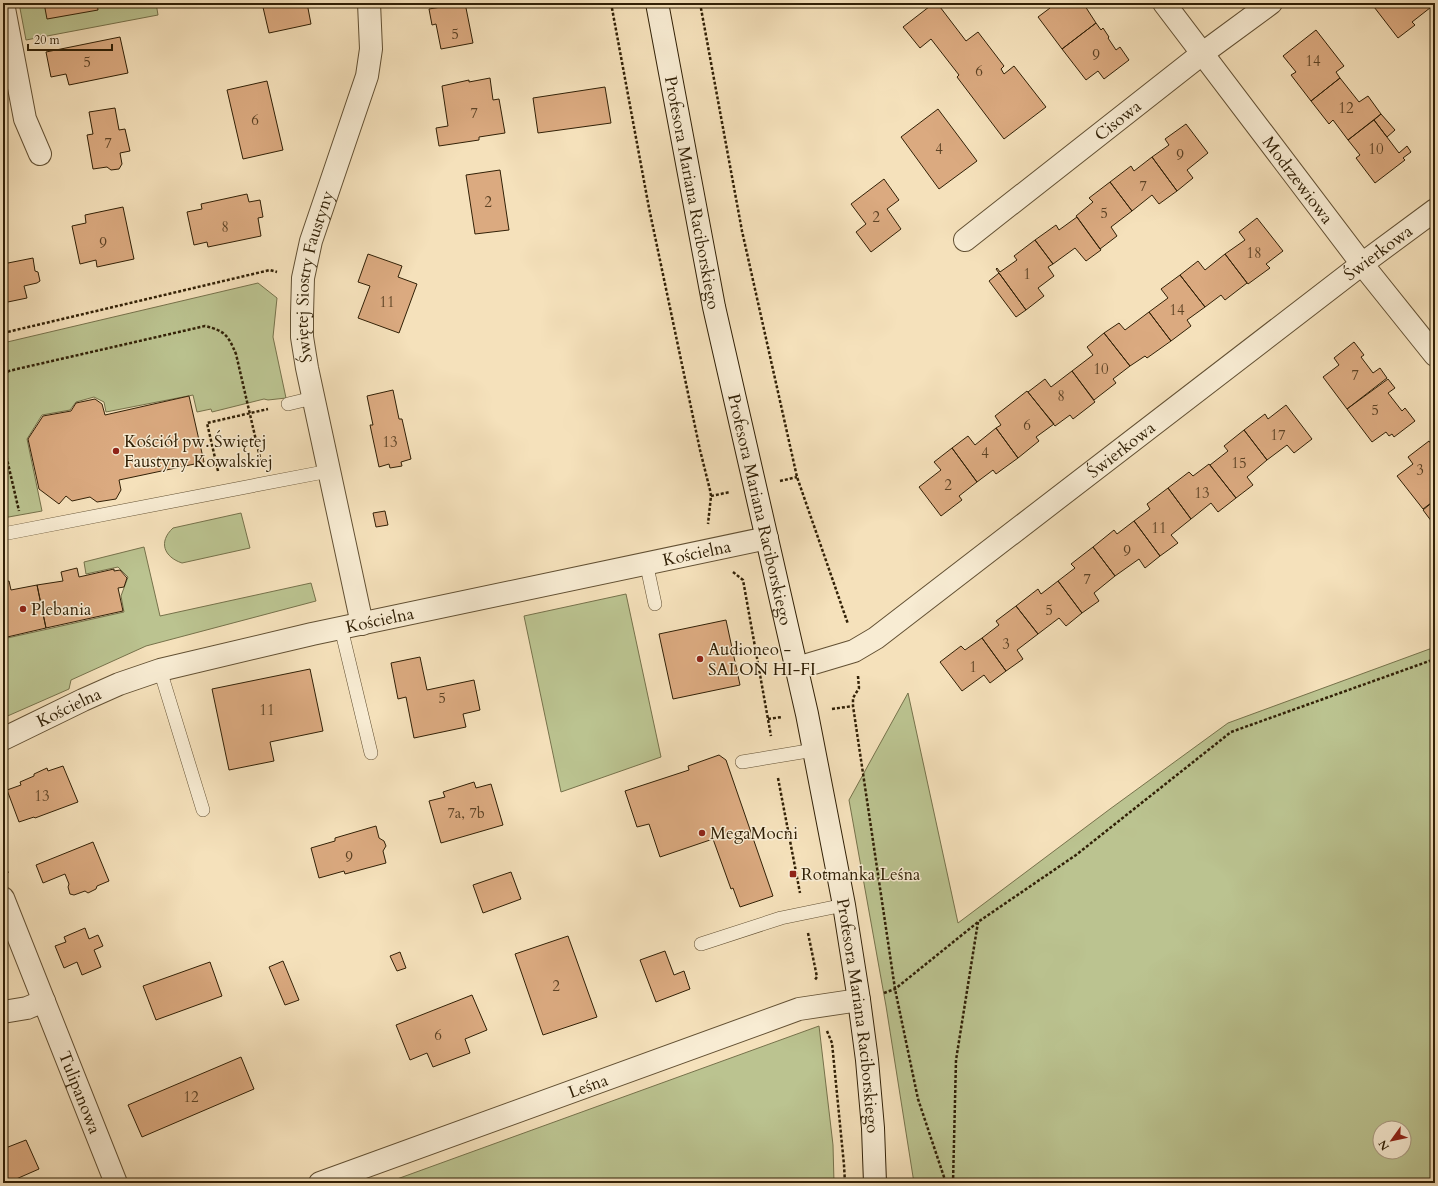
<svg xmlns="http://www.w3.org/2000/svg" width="1438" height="1186" font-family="Cardo,serif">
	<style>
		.green { fill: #bbc390; stroke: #76724b; fill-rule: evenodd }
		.building { fill: #dbaa80; stroke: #312006 }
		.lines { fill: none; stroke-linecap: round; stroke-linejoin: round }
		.service-casing { stroke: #625033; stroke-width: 14 }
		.minor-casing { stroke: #625033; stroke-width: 24 }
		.secondary-casing { stroke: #312006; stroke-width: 24 }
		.path { stroke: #312006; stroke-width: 2.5; stroke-dasharray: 3 2; stroke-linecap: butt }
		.service { stroke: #f8ecd3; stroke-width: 13 }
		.minor { stroke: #f8ecd3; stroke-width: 22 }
		.secondary { stroke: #f8ecd3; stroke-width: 22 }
		.poi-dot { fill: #8f2418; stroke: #f8ecd3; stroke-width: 1.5 }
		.labels { text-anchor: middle; stroke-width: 3; stroke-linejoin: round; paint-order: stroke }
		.number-label { font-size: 15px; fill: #5c4224 }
		.street-label { font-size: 17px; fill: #312006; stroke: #f8ecd3 }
		.poi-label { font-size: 17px; fill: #312006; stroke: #f8ecd3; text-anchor: start }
	</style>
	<rect width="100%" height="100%" fill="#f5e1bb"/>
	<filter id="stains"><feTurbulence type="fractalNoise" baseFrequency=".005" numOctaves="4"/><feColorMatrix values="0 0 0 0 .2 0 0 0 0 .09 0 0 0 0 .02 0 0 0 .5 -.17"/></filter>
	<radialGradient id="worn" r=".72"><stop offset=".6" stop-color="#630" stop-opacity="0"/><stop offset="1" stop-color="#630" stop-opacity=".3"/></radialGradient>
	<!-- green -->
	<path class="green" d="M 19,3 L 156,3 L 158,15 L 26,40 Z
		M 258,283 L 277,298 L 273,337 L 286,398 L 268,400 L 264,399 L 212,412 L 211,409 L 197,412 L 193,395 L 106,412 L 104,402 L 94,397 L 76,402 L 70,410 L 42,415 L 27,439 L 42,511 L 3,518 L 3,343 Z
		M 241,513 L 250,548 L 182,563 C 164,557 158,542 173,528 Z
		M 144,547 L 160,616 L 311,583 L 316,601 L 146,646 L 71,680 L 69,689 L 3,718 L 3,639 L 124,612 L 121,596 L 128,577 L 118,567 L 86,574 L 84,562 Z
		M 626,594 L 661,757 L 561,792 L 524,616 Z
		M 1435,647 L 1435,1183 L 914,1183 L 886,1006 L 849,800 L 908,693 L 958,923 L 1110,809 L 1228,723 ZM 1380,1128 L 1404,1128 L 1404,1152 L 1380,1152 Z
		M 819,1026 L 833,1145 L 834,1183 L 386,1183 Z"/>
	<!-- building -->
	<path class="building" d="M 44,3 L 97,3 L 98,10 L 47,19 Z
		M 262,3 L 307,3 L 311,24 L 269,33 Z
		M 465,3 L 473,43 L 441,49 L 436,24 L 432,25 L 429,9 Z
		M 934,3 L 937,3 L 966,41 L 978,32 L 1004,66 L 1001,69 L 1004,74 L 1014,66 L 1046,107 L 1004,139 L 957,77 L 959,75 L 931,39 L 920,48 L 903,27 Z
		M 1046,3 L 1079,3 L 1083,8 L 1085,6 L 1096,23 L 1062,49 L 1038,17 L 1050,8 Z
		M 1371,3 L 1435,3 L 1435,4 L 1412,22 L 1415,25 L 1398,38 Z
		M 1096,23 L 1101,30 L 1103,28 L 1109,37 L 1108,38 L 1116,50 L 1120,47 L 1129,60 L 1104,79 L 1098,71 L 1086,80 L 1062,49 Z
		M 1316,30 L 1344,66 L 1336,72 L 1340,78 L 1311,101 L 1291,75 L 1296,72 L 1283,56 Z
		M 120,37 L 128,73 L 69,85 L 66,74 L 51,77 L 46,52 Z
		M 490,78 L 493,100 L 499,99 L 505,133 L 479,137 L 479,140 L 439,146 L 436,128 L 448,126 L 442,86 L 469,80 L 469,82 Z
		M 1340,78 L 1359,102 L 1368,96 L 1381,114 L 1348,140 L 1333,120 L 1329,124 L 1311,101 Z
		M 267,81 L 283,150 L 243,159 L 227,90 Z
		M 605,87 L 611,123 L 538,133 L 533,98 Z
		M 115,108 L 119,130 L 125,129 L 130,151 L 120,153 L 122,164 L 119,169 L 111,170 L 107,167 L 93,169 L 87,135 L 93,134 L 89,112 Z
		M 938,109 L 977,161 L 939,189 L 901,137 Z
		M 1381,114 L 1395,130 L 1387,137 L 1374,120 Z
		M 1374,120 L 1399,153 L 1407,146 L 1411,152 L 1403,158 L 1405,160 L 1375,183 L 1356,158 L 1360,155 L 1348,140 Z
		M 1186,124 L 1208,153 L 1187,170 L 1193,178 L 1177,191 L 1152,157 L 1169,145 L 1165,139 Z
		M 1152,157 L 1177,191 L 1159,204 L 1152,195 L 1132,211 L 1110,182 L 1131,166 L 1134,171 Z
		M 500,170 L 509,230 L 475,234 L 466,175 Z
		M 884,179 L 899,200 L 887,209 L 901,229 L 871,252 L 856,232 L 866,224 L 851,204 Z
		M 1110,182 L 1132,211 L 1111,227 L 1117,236 L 1100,249 L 1076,216 L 1093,202 L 1089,198 Z
		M 247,194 L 249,202 L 260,200 L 263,217 L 258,218 L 261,236 L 208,247 L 207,242 L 194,245 L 187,212 L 202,209 L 201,204 Z
		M 123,207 L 134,259 L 97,267 L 96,260 L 80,264 L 72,226 L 86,223 L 85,215 Z
		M 1077,217 L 1101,250 L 1086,261 L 1075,248 L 1053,264 L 1035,240 L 1056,225 L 1059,230 Z
		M 1257,218 L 1283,251 L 1266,264 L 1270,268 L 1248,284 L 1225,254 L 1245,240 L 1239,232 Z
		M 1035,240 L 1053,264 L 1048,267 L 1054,276 L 1038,288 L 1044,296 L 1026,310 L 996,269 L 997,268 L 1000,272 L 1017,260 L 1014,256 Z
		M 368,254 L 402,266 L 398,277 L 417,284 L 399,333 L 358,318 L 370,286 L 358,282 Z
		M 1225,254 L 1247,283 L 1225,300 L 1221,295 L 1205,307 L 1180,275 L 1198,261 L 1205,270 Z
		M 33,258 L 35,271 L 38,272 L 40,281 L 37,283 L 24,286 L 27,298 L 3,303 L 3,264 Z
		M 999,273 L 1026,310 L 1016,317 L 989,281 Z
		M 1180,275 L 1205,307 L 1187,320 L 1191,326 L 1171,341 L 1149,312 L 1168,298 L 1161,289 Z
		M 1149,312 L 1171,341 L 1147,358 L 1145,356 L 1130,366 L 1104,333 L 1119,323 L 1125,330 Z
		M 1104,333 L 1130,366 L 1113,379 L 1116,383 L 1094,400 L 1072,371 L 1093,355 L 1087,347 Z
		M 1354,342 L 1364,355 L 1361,357 L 1373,373 L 1380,368 L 1387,378 L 1347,409 L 1323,377 L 1339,365 L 1334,358 Z
		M 1072,371 L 1095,402 L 1073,419 L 1070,415 L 1055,426 L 1028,392 L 1045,379 L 1051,387 Z
		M 1388,379 L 1395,388 L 1388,393 L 1402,411 L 1405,408 L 1415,421 L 1394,437 L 1392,434 L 1389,436 L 1386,432 L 1372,442 L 1347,409 Z
		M 393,390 L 399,419 L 402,419 L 411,459 L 401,462 L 402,466 L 390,468 L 389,464 L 379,467 L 370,425 L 373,425 L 367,396 Z
		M 1027,391 L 1054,424 L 1036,437 L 1039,441 L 1018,458 L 996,428 L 1001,425 L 995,416 Z
		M 189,396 L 204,462 L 119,480 L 121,490 L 116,499 L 97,502 L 90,497 L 72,501 L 66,496 L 59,504 L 39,489 L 28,439 L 43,416 L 71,411 L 76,403 L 95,399 L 102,404 L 105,415 Z
		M 1286,405 L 1312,439 L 1294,453 L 1287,445 L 1267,460 L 1244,430 L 1265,414 L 1268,419 Z
		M 996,428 L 1018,458 L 996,474 L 993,470 L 977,482 L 952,448 L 968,436 L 975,445 Z
		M 1244,430 L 1267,460 L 1247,477 L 1253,485 L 1236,498 L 1210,465 L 1228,451 L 1224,446 Z
		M 1429,441 L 1435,449 L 1435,500 L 1423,509 L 1397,476 L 1413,464 L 1408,457 Z
		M 952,448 L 977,482 L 959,496 L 962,500 L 941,516 L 919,487 L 941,470 L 934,462 Z
		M 1209,464 L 1236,498 L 1218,512 L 1211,503 L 1191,519 L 1168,488 L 1189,472 L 1193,476 Z
		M 1168,488 L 1191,519 L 1171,535 L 1178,543 L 1160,556 L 1134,521 L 1150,509 L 1147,504 Z
		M 1435,500 L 1435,526 L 1423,510 Z
		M 385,511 L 388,525 L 376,527 L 373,513 Z
		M 1134,521 L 1160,556 L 1145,568 L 1139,559 L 1115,576 L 1093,547 L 1114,530 L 1117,534 Z
		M 1093,547 L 1115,576 L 1094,593 L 1099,601 L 1082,613 L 1058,581 L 1075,568 L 1071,564 Z
		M 77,568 L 79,577 L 114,569 L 114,571 L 120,570 L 127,578 L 124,587 L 118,588 L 123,611 L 46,628 L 37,585 L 63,581 L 61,572 Z
		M 9,581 L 11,590 L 37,585 L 46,628 L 3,638 L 3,582 Z
		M 1058,581 L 1082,613 L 1066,626 L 1059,618 L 1038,634 L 1016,606 L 1038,589 L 1041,594 Z
		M 1016,606 L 1038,634 L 1017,650 L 1023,659 L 1006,671 L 982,638 L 999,625 L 996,621 Z
		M 726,620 L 740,685 L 673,699 L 659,634 Z
		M 982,638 L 1006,671 L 990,683 L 984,675 L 962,691 L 940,662 L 961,646 L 965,650 Z
		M 420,657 L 427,690 L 474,680 L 480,710 L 463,714 L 466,727 L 414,738 L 406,697 L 398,699 L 391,663 Z
		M 310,669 L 323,731 L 270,742 L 274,761 L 229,770 L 212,689 Z
		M 719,755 L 726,760 L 773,896 L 740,907 L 733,888 L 731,889 L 713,839 L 660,857 L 649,824 L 637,827 L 625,791 L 689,770 L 688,766 Z
		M 63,766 L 78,802 L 35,818 L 34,817 L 19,822 L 7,790 L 21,785 L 20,782 L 34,776 L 34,774 L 47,768 L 48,771 Z
		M 474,782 L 476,788 L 491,784 L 503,825 L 441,843 L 429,801 L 445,797 L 443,792 Z
		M 376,826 L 379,838 L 384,841 L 386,846 L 383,851 L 386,863 L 345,874 L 344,871 L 319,878 L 311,848 L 335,841 L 335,838 Z
		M 93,842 L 109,881 L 97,886 L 96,889 L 88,893 L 85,891 L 74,895 L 70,894 L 68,887 L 69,884 L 65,874 L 43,883 L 36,865 Z
		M 511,872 L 521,899 L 483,913 L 473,885 Z
		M 85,928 L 89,939 L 98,935 L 103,946 L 94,950 L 101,967 L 82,975 L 77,962 L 64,968 L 55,946 L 66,942 L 64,937 Z
		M 568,936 L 597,1017 L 543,1035 L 515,954 Z
		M 665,951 L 674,975 L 684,971 L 690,989 L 656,1002 L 640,960 Z
		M 400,952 L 406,968 L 397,971 L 390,956 Z
		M 283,961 L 299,1000 L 285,1005 L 269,967 Z
		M 210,962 L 222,996 L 156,1020 L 143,986 Z
		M 472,995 L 487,1030 L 465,1039 L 470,1053 L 433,1067 L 427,1053 L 410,1060 L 396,1025 Z
		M 241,1057 L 254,1089 L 142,1137 L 128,1105 Z
		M 26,1140 L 39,1169 L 7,1183 L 3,1183 L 3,1149 Z"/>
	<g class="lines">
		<!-- service casing -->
		<g class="service-casing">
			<path id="service" d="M 288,404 L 313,398
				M 3,534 L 329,471
				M 646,562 L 655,604
				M 341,628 L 371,753
				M 160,670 L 203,810
				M 742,762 L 814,750
				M 701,944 L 781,918 L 844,905"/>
		</g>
		<!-- minor casing -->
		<g class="minor-casing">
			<g id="minor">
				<path d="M 3,3 L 25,119 L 40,154"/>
				<path id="s1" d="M 1164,3 L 1362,264 L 1435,355"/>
				<path id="s2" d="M 965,240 L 1203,53 L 1271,3"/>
				<path id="s3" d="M 362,624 L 307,368 L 302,337 L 302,314 L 303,278 L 311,241 L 367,76 L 371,49 L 369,3"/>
				<path id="s4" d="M 797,668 L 854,651 L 876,638 L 1362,264 L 1435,210"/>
				<path id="s5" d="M 3,739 L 83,700 L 119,684 L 160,670 L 312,634 L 767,538"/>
				<path id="s6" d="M 3,898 L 116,1183"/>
				<path d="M 3,1012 L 27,1008 L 44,1001"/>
				<path id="s7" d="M 320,1183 L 799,1009 L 859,1000"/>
			</g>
		</g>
		<!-- secondary casing -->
		<g class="secondary-casing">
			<g id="secondary">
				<path id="s8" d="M 657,3 L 714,307 L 807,714 L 844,905 L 859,1000 L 867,1060 L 873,1128 L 875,1183"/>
			</g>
		</g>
		<!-- path -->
		<path class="path" d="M 611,3 L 649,208 L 700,450 L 710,490 L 711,496 L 708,524
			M 700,3 L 742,231 L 797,477 L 848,624
			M 3,333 L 270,270 L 277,272
			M 3,374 L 9,371 L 17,369 L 205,326 C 225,331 228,335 236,354 L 261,462
			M 3,442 L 19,511
			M 218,471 L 207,423 L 268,409
			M 780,481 L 797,477
			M 711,496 L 730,492
			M 733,572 L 743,580 L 771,736
			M 858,676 L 859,688 L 853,698 L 853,706 L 895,989 L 918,1099 L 946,1183
			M 832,709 L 853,706
			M 768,719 L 782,717
			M 778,778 L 800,893
			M 3,861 L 8,874
			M 808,933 L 817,977 L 814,981
			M 884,993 L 895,989 L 978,922 L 1076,855 L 1231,732 L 1435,659
			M 827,1031 L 832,1043 L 844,1165 L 845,1183
			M 953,1183 L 956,1060 L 978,922"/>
		<!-- service -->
		<use href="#service" class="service"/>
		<!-- minor -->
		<use href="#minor" class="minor"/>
		<!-- secondary -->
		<use href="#secondary" class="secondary"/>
	</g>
	<!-- markers -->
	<g class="poi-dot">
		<circle cx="116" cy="451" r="4"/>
		<circle cx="23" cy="609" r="4"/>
		<circle cx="700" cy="659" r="4"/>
		<circle cx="702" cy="833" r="4"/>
		<rect x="789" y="870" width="8" height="8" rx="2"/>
	</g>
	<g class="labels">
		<!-- number labels -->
		<g class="number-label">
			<text x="455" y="39">5</text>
			<text x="1096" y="60">9</text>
			<text x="1313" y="66">14</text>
			<text x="87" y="67">5</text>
			<text x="979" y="76">6</text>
			<text x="1346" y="113">12</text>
			<text x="474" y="118">7</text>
			<text x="255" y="125">6</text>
			<text x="108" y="148">7</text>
			<text x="939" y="154">4</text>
			<text x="1376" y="154">10</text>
			<text x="1180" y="160">9</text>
			<text x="1143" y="191">7</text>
			<text x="488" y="207">2</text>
			<text x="1104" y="218">5</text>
			<text x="876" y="222">2</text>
			<text x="225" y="232">8</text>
			<text x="103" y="248">9</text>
			<text x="1254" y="258">18</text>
			<text x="1027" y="279">1</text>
			<text x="387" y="307">11</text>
			<text x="1177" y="315">14</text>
			<text x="1101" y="374">10</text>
			<text x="1355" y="380">7</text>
			<text x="1061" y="401">8</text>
			<text x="1375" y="415">5</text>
			<text x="1027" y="430">6</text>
			<text x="1278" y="440">17</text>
			<text x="390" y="447">13</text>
			<text x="985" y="458">4</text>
			<text x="1239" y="468">15</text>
			<text x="1420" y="475">3</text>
			<text x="948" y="490">2</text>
			<text x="1202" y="498">13</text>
			<text x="1159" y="533">11</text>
			<text x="1127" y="556">9</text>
			<text x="1087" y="584">7</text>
			<text x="1049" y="615">5</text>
			<text x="1006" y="649">3</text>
			<text x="973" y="672">1</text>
			<text x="442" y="703">5</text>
			<text x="267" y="715">11</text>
			<text x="42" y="801">13</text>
			<text x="466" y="818">7a, 7b</text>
			<text x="349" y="862">9</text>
			<text x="556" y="991">2</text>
			<text x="438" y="1040">6</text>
			<text x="191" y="1102">12</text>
		</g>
		<!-- street labels -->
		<g class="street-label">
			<text dy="6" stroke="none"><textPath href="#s2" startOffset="194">Cisowa</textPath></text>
			<text dy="6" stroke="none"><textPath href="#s1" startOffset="222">Modrzewiowa</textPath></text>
			<text dy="6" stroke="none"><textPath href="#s8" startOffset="193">Profesora Mariana Raciborskiego</textPath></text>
			<text dy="6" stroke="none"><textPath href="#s4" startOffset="718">Świerkowa</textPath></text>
			<text dy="6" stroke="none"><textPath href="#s3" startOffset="355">Świętej Siostry Faustyny</textPath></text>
			<text dy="6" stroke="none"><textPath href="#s4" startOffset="394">Świerkowa</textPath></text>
			<text dy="6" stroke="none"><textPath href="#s8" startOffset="517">Profesora Mariana Raciborskiego</textPath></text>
			<text dy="6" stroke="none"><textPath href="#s5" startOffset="721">Kościelna</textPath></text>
			<text dy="6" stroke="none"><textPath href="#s5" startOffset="397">Kościelna</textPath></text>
			<text dy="6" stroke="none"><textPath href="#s5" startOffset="73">Kościelna</textPath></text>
			<text dy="6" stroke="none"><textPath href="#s8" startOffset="1033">Profesora Mariana Raciborskiego</textPath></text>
			<text dy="6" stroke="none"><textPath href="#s7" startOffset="285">Leśna</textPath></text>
			<text dy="6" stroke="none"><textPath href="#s6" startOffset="209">Tulipanowa</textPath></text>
		</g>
		<!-- poi labels -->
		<g class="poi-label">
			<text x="124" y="447">Kościół pw. Świętej<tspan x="124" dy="20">Faustyny Kowalskiej</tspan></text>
			<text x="31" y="615">Plebania</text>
			<text x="708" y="655">Audioneo -<tspan x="708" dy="20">SALON HI-FI</tspan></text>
			<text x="710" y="839">MegaMocni</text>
			<text x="801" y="880">Rotmanka Leśna</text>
		</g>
	</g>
	<!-- margin -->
	<rect width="1438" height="1186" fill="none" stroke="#f5e1bb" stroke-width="16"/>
	<rect x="4" y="4" width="1430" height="1178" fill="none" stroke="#312006" stroke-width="2"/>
	<rect x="8" y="8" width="1422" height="1170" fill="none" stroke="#312006"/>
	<!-- north arrow -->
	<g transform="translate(1392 1140) rotate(237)"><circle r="19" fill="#f8ecd3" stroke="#a89a81"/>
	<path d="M0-3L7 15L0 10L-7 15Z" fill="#8f2418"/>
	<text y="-6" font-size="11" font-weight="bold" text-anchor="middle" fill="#312006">N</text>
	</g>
	<!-- scale -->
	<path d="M28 44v6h84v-6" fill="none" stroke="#312006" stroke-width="2"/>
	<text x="34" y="44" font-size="12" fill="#312006" stroke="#f8ecd3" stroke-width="3" paint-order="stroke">20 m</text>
	<rect width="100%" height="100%" filter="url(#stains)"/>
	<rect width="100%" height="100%" fill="url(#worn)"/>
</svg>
